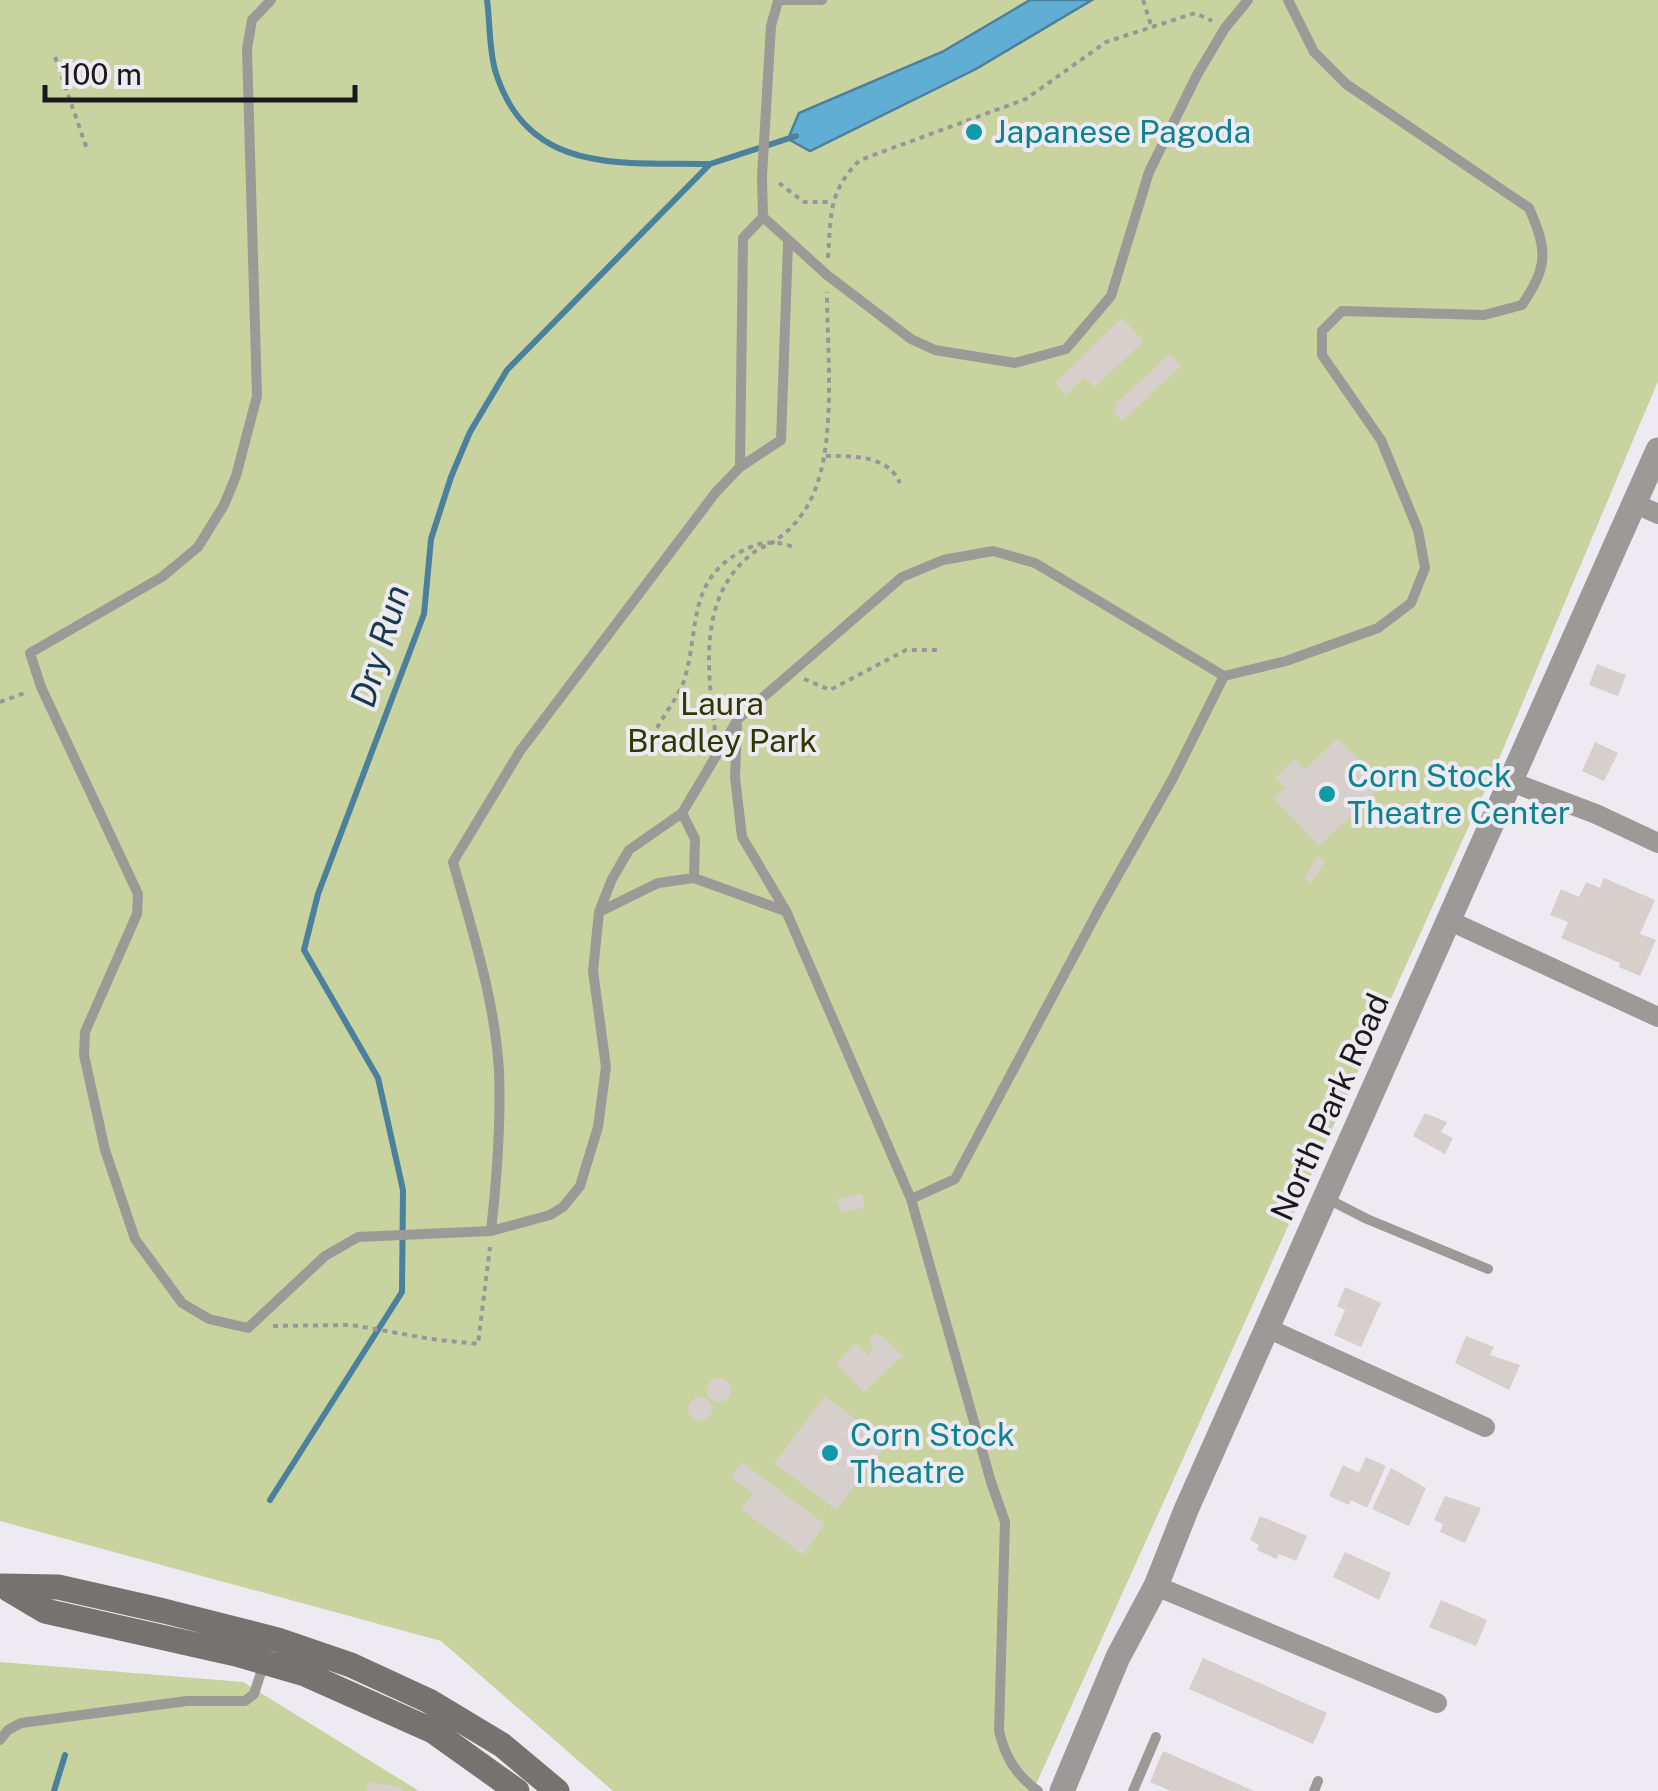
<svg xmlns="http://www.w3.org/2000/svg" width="1658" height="1791" font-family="'Public Sans',sans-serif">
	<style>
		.green { fill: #c9d3a0 }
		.water { fill: #60aed3; stroke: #4b819c; stroke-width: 2.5 }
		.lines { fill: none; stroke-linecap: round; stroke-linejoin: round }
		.stream { stroke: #4b819c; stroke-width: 6 }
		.building { fill: #d6cfcc }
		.path { stroke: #98969a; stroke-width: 4; stroke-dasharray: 5 5; stroke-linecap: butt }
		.service { stroke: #9b9a97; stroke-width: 10 }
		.minor { stroke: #9b9a97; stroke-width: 20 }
		.tertiary { stroke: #9b9a97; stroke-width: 25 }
		.secondary { stroke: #74736f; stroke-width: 25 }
		.culture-dot { fill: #0f9aa8; stroke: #edeaf1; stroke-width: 4 }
		.labels { text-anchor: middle; stroke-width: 8; stroke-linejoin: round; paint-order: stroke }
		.culture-label { font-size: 32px; fill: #0d838f; stroke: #edeaf1; text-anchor: start }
		.park-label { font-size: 32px; fill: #303700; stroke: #edeaf1 }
		.street-label { font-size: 32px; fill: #1a191b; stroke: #edeaf1 }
		.water-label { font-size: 35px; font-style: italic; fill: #173b4b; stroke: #edeaf1 }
	</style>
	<rect width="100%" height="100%" fill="#edeaf1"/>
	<!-- green -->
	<path class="green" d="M 0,0 L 1658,0 L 1658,381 L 1496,766 L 1033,1791 L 613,1791 L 441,1641 L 0,1521 Z
		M 0,1662 L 243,1682 L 419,1791 L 0,1791 Z"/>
	<!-- water -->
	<path class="water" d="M 1030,0 L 1092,0 L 976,69 L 810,151 L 788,139 L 799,113 L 942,52 Z"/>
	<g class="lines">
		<!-- stream -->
		<path class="stream" d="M 487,0 C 490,22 489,48 495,70 C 527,176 620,162 709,164
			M 270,1500 L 402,1292 L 403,1190 L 378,1078 L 304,950 L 318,894 L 424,614 L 431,539 L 451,477 L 470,432 L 507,370 L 710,164 L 796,136
			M 54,1791 L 65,1755"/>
	</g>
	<!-- building -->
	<path class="building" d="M 980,121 L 986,138 L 968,144 L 962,126 Z
		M 1122,318 L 1144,341 L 1095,387 L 1084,377 L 1066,395 L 1055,383 Z
		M 1170,354 L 1181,366 L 1122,421 L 1113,411 L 1117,408 L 1114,405 Z
		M 1597,664 L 1626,675 L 1618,696 L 1589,685 Z
		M 1338,738 L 1383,786 L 1319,846 L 1274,799 L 1285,788 L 1275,778 L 1295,759 L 1305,769 Z
		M 1595,742 L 1618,753 L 1604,781 L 1582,771 Z
		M 1318,856 L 1325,861 L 1311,883 L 1304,879 Z
		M 1604,878 L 1655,900 L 1640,934 L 1656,940 L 1640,976 L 1619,967 L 1620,963 L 1561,938 L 1568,922 L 1550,915 L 1561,889 L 1579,897 L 1586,882 L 1600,888 Z
		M 1425,1113 L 1447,1122 L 1441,1132 L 1453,1138 L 1445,1154 L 1413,1136 Z
		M 862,1194 L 864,1208 L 841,1212 L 838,1199 Z
		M 1345,1287 L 1381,1303 L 1361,1347 L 1334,1335 L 1345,1310 L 1337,1306 Z
		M 876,1332 L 903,1355 L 864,1392 L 836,1363 L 856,1343 L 868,1355 L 874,1348 L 868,1341 Z
		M 1466,1336 L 1494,1347 L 1490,1355 L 1520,1365 L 1509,1390 L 1455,1363 Z
		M707 1390a12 12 0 1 1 24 0a12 12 0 1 1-24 0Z
		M 825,1396 L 887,1443 L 836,1510 L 774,1463 Z
		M688 1409a12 12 0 1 1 24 0a12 12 0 1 1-24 0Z
		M 1366,1457 L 1386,1466 L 1367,1508 L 1351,1500 L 1349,1505 L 1329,1496 L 1343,1465 L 1359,1473 Z
		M 742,1462 L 825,1524 L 803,1555 L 741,1509 L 753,1494 L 731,1477 Z
		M 1391,1468 L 1426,1488 L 1409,1526 L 1372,1509 Z
		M 1445,1496 L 1481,1508 L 1465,1543 L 1440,1532 L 1443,1524 L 1434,1520 Z
		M 1260,1516 L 1307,1536 L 1296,1561 L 1279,1554 L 1276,1559 L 1257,1550 L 1259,1545 L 1250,1540 Z
		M 1345,1552 L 1391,1573 L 1379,1600 L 1333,1577 Z
		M 1441,1600 L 1487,1620 L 1476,1646 L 1429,1627 Z
		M 1203,1658 L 1327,1713 L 1313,1744 L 1189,1689 Z
		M 1163,1751 L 1254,1791 L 1171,1791 L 1150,1782 Z
		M 368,1782 L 402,1787 L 402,1791 L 367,1791 Z"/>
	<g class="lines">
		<!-- path -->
		<path class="path" d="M 1143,0 L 1151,25
			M 55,57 L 87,149
			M 779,183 L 804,202 L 832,202
			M 828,258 C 831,216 828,191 860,160 L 1026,99 L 1106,42 L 1195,13 L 1212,21
			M 826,456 C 853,456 888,455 900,483
			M 804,679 L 830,690 L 906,650 L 940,650
			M 0,702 L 27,692
			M 657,728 C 665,713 678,697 684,681 C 700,629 686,581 742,551 C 762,541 773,540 794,547
			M 715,730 C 707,669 698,595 753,553 C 759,548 767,546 773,542 C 788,533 801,518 809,503 C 838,451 827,352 827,292
			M 273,1326 L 352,1325 L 431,1339 L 478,1344 L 490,1247"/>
		<!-- service -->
		<path class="service" d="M 271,0 L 252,20 L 247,49 L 257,396 L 236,476 L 224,505 L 198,547 L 162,577 L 30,653 L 41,687 L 138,894 L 137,914 L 85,1032 L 84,1055 L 105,1150 L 135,1239 L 182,1303 L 209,1319 L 248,1328 L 325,1256 L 358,1237 L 491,1231 L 550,1215 L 563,1207 L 580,1186 L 598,1127 L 606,1067 L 593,971 L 599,912 L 612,879 L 629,850 L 682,813 L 738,719 L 902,577 L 943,560 L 993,551 L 1035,563 L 1224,676 L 1286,661 L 1378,628 L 1411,603 L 1425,568 L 1418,530 L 1381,440 L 1322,355 L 1322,331 L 1342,311 L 1484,315 L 1522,305 C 1548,266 1548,251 1529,208 L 1346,84 L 1314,52 L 1288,0
			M 778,0 L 822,0
			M 778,1 L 771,26 L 762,176 L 763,217 L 827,275 L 911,339 L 935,350 L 1015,363 L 1066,349 L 1111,296 L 1149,172 L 1197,75 L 1225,28 L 1248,0
			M 740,467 L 743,238 L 763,217
			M 737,725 L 735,777 L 742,837 L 786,911 L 911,1199 L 991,1482 L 1005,1522 L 999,1731 C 1005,1757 1016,1775 1038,1791
			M 682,813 L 695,839 L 694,878
			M 599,912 L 658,883 L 694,878 L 785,911
			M 1326,1198 L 1367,1219 L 1488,1269
			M 911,1199 L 955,1179 L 1100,907 L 1173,778 L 1224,676
			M 491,1231 C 497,1178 501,1125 499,1071 C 495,1000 472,930 453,862 L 520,751 L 716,492 L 740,467 L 781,440 L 788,243
			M 0,1740 L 8,1730 L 21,1723 L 187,1701 L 245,1701 L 254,1694 L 264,1663
			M 1133,1791 L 1156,1737
			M 1314,1791 L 1318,1781"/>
		<!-- minor -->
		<path class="minor" d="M 1636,504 L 1658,514
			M 1509,781 L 1596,814 L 1658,843
			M 1448,920 L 1658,1017
			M 1267,1328 L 1485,1427
			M 1156,1586 L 1437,1703"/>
		<!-- tertiary -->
		<path class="tertiary" d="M 1062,1791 L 1118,1657 L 1156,1586 L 1186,1510 L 1658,450"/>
		<!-- secondary -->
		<path class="secondary" d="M 0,1586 L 58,1587 L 164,1611 L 278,1640 L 351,1665 L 429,1701 L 502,1745 L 557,1791
			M 8,1589 L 45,1611 L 236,1654 L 305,1674 L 433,1731 L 517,1791"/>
	</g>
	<!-- markers -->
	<g class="culture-dot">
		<circle cx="974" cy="132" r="10"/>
		<circle cx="1327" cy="794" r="10"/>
		<circle cx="830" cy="1453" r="10"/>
	</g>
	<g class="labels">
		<!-- culture labels -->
		<g class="culture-label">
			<text x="994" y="143">Japanese Pagoda</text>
			<text x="1347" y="787">Corn Stock<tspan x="1347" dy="37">Theatre Center</tspan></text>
			<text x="850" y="1446">Corn Stock<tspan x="850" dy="37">Theatre</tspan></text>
		</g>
		<!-- park labels -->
		<g class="park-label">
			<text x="722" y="715">Laura<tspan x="722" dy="37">Bradley Park</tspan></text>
		</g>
		<!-- street labels -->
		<g class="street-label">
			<text transform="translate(1330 1107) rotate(-66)" y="11">North Park Road</text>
		</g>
		<!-- water labels -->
		<g class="water-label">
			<text transform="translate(380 646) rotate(-73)" y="12">Dry Run</text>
		</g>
	</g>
	<!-- scale -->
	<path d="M45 85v15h310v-15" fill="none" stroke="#1a191b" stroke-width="5"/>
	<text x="60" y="85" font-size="30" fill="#1a191b" stroke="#edeaf1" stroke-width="8" paint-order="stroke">100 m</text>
</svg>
